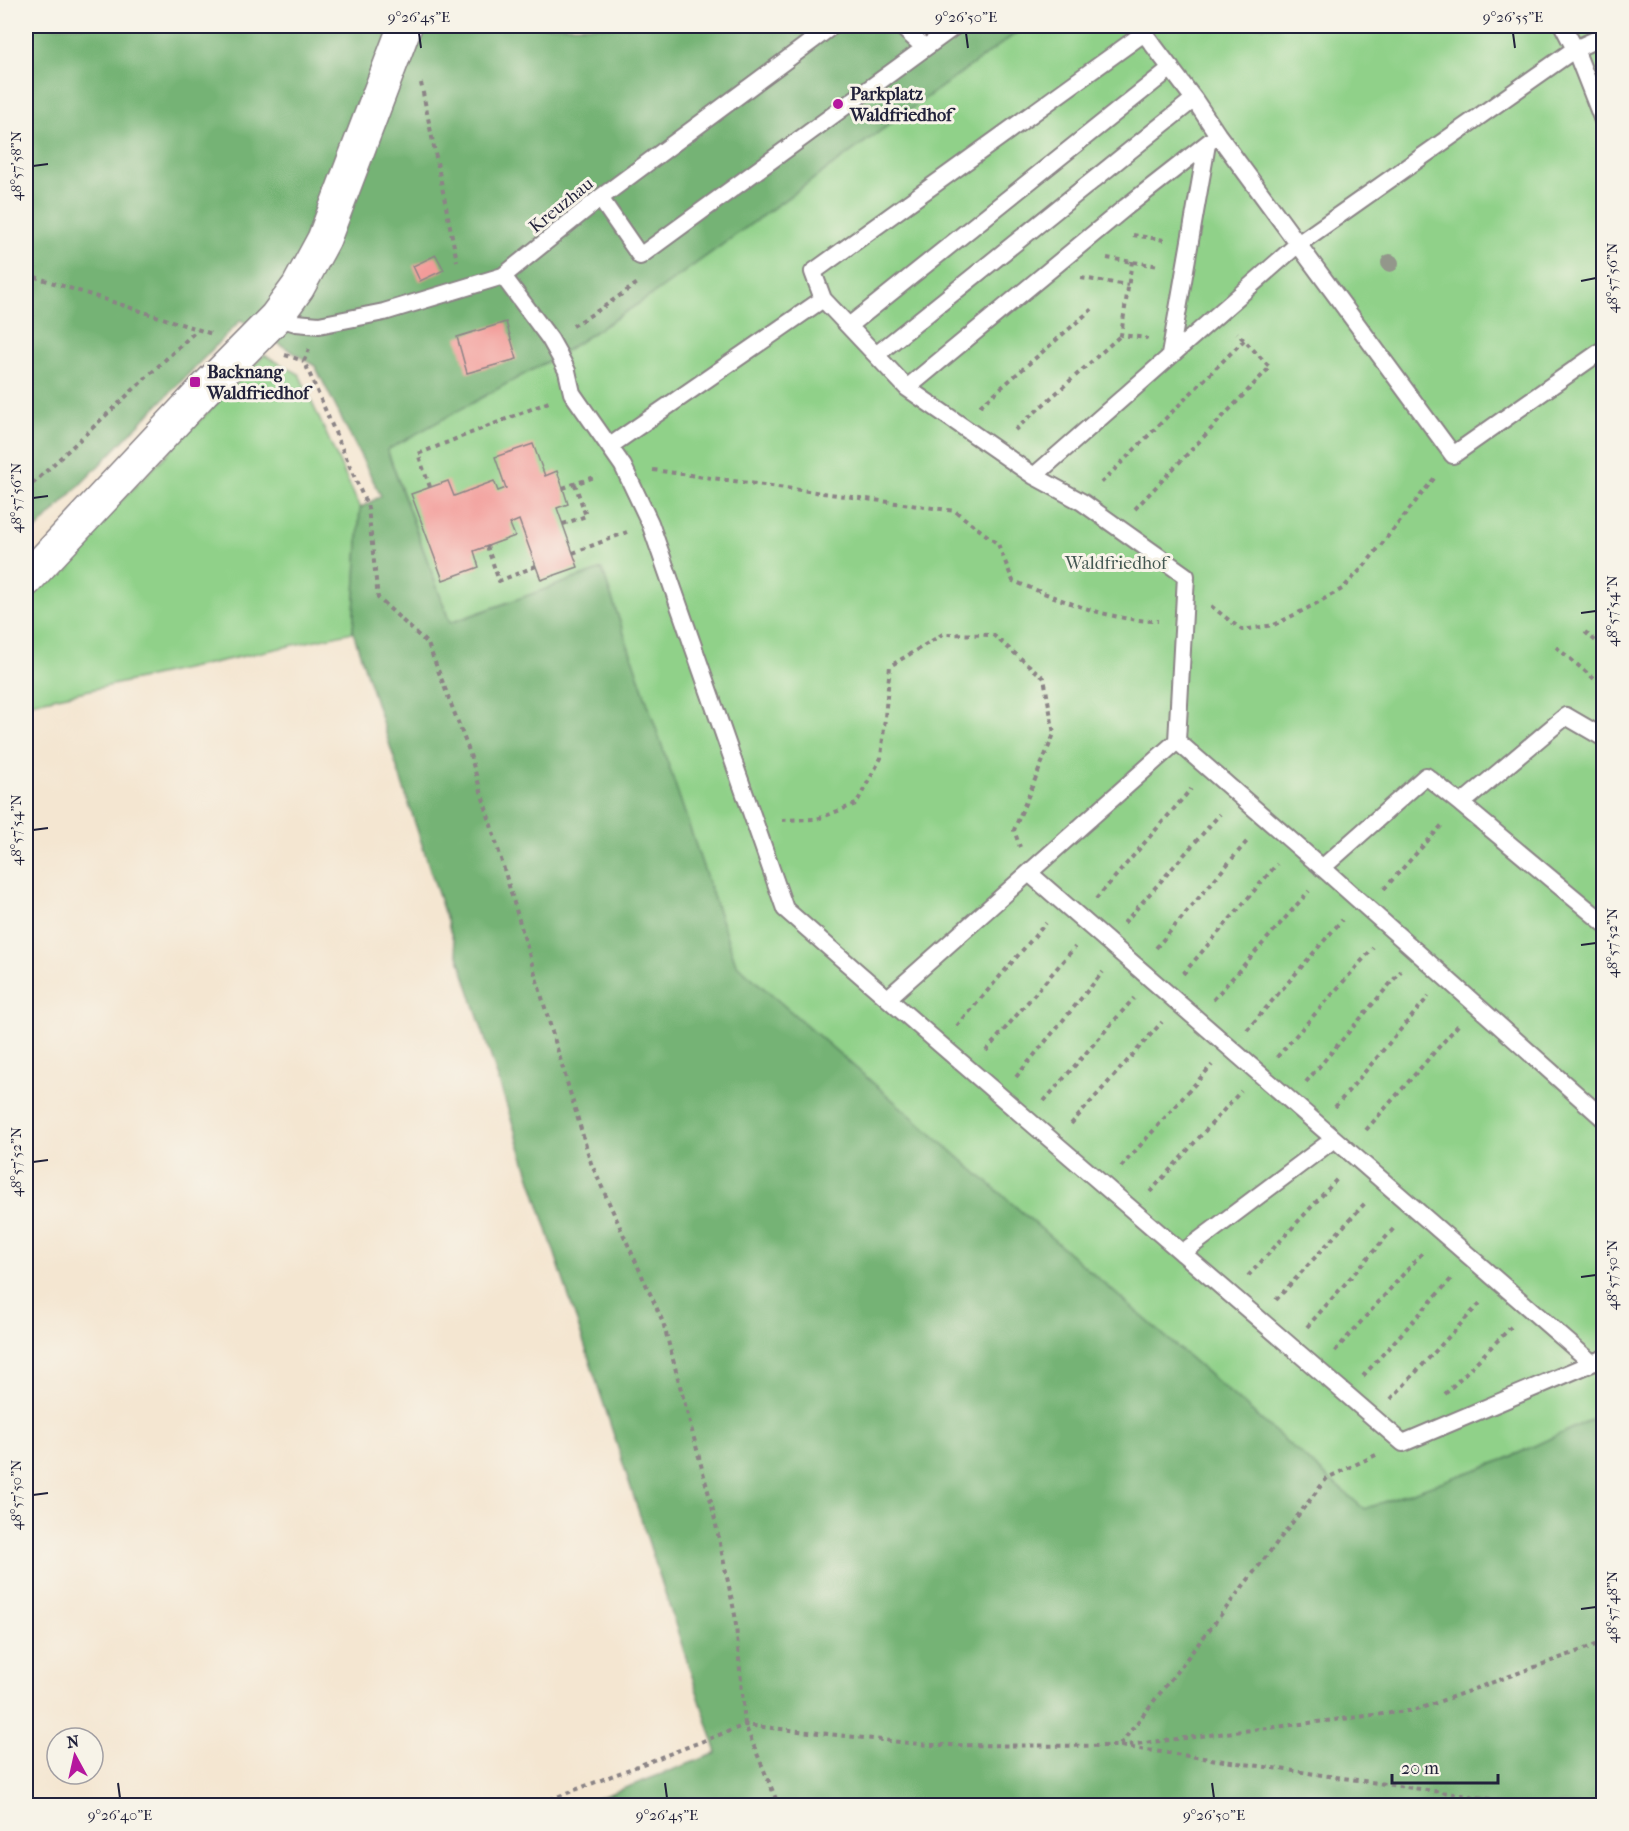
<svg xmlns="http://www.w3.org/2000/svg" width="1629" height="1831" font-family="'IM FELL French Canon',serif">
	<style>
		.green { fill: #90d189; stroke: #597a62; stroke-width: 1.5 }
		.forest { fill: #74b375; stroke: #4b6a58; stroke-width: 1.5 }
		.building { fill: #f39c9a }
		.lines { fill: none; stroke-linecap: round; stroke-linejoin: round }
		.service-casing { stroke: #8b8486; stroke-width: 20 }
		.minor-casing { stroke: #8b8486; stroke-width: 36 }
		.path { stroke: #8b8486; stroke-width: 4; stroke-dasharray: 4.5 4.5; stroke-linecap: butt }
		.service { stroke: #fff; stroke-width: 16 }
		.minor { stroke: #fff; stroke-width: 33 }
		.tree { fill: #93978b }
		.ticks { fill: none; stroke: #22223b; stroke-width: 2 }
		.poi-dot { fill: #b5179e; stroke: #f7f3e8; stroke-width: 2 }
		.labels { text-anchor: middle; stroke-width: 6; stroke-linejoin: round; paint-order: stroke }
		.poi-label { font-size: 18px; font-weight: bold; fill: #22223b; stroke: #f7f3e8; text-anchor: start }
		.street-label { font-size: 18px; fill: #22223b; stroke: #f7f3e8 }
		.park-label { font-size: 18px; fill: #435752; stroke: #f7f3e8 }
		.neatline { fill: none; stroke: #22223b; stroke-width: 2 }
		.ticks-label { font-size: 15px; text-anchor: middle; fill: #22223b }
	</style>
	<rect width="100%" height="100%" fill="#f7f3e8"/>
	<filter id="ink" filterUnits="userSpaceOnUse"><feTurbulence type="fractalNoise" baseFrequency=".0167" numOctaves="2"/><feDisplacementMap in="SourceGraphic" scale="12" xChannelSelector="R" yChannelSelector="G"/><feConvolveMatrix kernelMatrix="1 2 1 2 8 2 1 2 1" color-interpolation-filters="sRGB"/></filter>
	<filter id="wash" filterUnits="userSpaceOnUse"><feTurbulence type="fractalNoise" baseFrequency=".008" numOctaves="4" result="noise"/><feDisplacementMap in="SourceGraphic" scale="24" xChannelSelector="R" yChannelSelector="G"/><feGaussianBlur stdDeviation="1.35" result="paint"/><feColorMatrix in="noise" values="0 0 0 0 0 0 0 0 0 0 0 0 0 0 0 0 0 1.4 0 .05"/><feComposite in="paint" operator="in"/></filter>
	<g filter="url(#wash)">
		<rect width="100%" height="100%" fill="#f4e6d1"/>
		<!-- green -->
		<path class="green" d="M 1026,26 L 1603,26 L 1603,1414 L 1506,1459 L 1365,1510 L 735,964 L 602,569 L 450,623 L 387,449 L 559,355 L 655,293 Z
			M 264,355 L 299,374 L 360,508 L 353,632 L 26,704 L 26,598 Z"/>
		<!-- forest -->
		<path class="forest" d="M 26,26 L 1026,26 L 655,293 L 559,355 L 387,450 L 450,623 L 602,569 L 736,964 L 1364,1509 L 1506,1459 L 1603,1414 L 1603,1805 L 580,1805 L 717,1753 L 353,632 L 360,508 L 381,496 L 315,366 L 241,320 L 26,540 Z"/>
		<g id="blocks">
			<!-- building -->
			<path class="building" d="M 436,255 L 444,270 L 420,281 L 413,266 Z
				M 506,322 L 517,359 L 467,373 L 457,337 Z
				M 533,444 L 545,476 L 557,471 L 563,488 L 568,504 L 557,508 L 578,567 L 541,580 L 519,520 L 510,524 L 515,536 L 474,551 L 479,567 L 443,580 L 411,494 L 448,481 L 454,496 L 494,481 L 498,491 L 506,488 L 495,457 Z"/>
		</g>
	</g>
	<g filter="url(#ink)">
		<use href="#blocks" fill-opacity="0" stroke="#8b8486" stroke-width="1.5"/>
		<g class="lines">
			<!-- service casing -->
			<g class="service-casing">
				<path id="service" d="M 901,26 L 924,47
					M 1563,26 L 1575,49 L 1604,123
					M 1144,33 L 1194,99 L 1218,135 L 1453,455 L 1604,349
					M 600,198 L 640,256 L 955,26
					M 503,276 L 550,339 L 559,355 L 567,371 L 572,393 L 623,466 L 650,523 L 785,909 L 941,1045 L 1403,1443 L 1604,1358
					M 823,299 L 813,272 L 1144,33 L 1146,26
					M 276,317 L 296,323 L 319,325 L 384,312 L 503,276 L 600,198 L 832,26
					M 849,326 L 1171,68
					M 876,355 L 1194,99
					M 1170,355 L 1207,144
					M 907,388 L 1126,207 L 1218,135
					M 610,446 L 823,299 L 907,388 L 1034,476 L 1082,502 L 1186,576 L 1177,741 L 1326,871 L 1604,1119
					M 1034,476 L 1298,244 L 1575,49 L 1604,36
					M 1461,804 L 1604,923
					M 1322,868 L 1426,776 L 1461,804 L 1566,716 L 1604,738
					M 1029,873 L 1592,1363
					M 888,998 L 1177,741
					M 1182,1253 L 1334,1139"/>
			</g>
			<!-- minor casing -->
			<g class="minor-casing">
				<path id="minor" d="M 26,580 L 203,391 L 276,317 L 298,287 L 324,239 L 405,26"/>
			</g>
			<!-- path -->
			<path class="path" d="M 421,83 L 457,261
				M 1133,235 L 1164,240
				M 1107,258 L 1159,266
				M 1132,261 L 1121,335 L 1146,338 L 1146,337
				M 26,274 L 212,334
				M 1081,278 L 1128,285
				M 573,326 L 602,308 L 639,282
				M 309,349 L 304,361 L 368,508 L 378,598 L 428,644 L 469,751 L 591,1163 L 663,1322 L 712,1506 L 735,1615 L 745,1725 L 779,1806
				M 285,355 L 304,361
				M 980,406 L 1092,309
				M 1015,430 L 1121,335
				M 653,470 L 955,511 L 998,544 L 1013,581 C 1060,599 1107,621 1158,621
				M 1101,483 L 1244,340
				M 430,487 L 418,454 L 549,402
				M 563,488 L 597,476
				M 26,490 L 197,330
				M 1135,509 L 1270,367 L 1237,333
				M 563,524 L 586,516 L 575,484
				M 487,546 L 499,581 L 536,566
				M 573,553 L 627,532
				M 1211,606 L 1242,630 L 1274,625 L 1306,609 L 1342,589 L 1365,565 L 1436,476
				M 1602,609 L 1604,611
				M 1585,632 L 1604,648
				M 1556,647 L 1604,687
				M 782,820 L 817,819 L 856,804 L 881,758 L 890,666 L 943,634 L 993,635 L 1044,678 L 1054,734 L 1014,830 L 1020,847
				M 1384,889 L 1443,824
				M 1096,899 L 1191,789
				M 1124,923 L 1220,814
				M 1156,948 L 1249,839
				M 1183,974 L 1277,864
				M 1213,1000 L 1309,891
				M 957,1026 L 1046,923
				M 1247,1030 L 1342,920
				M 986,1051 L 1075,947
				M 1277,1057 L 1373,948
				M 1016,1077 L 1103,972
				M 1306,1082 L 1401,971
				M 1044,1101 L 1134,998
				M 1335,1107 L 1429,996
				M 1071,1124 L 1162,1022
				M 1366,1130 L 1460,1023
				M 1121,1167 L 1212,1065
				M 1150,1192 L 1241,1091
				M 1248,1276 L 1338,1178
				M 1276,1300 L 1366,1202
				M 1307,1327 L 1395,1227
				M 1335,1351 L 1424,1251
				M 1363,1376 L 1453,1277
				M 1445,1394 L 1511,1327
				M 1391,1399 L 1482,1301
				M 1376,1455 L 1327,1478 L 1119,1746 L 1490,1799 L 1494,1806
				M 533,1806 L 745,1725 L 928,1745 L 1119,1746 L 1416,1710 L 1604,1642"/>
			<!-- service -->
			<use href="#service" class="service"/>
			<!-- minor -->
			<use href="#minor" class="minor"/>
		</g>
		<!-- trees -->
		<circle class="tree" cx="1390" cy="263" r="9"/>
	</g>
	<!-- ticks -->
	<path class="ticks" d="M 419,33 L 421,48M 966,33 L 968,48M 1513,33 L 1515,48M 33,166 L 48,164M 1581,281 L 1596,278M 33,498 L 48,496M 1581,613 L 1596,611M 33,830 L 48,828M 1581,945 L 1596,943M 33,1162 L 48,1160M 1581,1277 L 1596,1275M 33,1495 L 48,1493M 1581,1609 L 1596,1607M 118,1783 L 120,1798M 665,1783 L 667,1798M 1212,1783 L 1214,1798"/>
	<!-- markers -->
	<g class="poi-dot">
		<circle cx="838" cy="104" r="6"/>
		<rect x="189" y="376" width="12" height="12" rx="3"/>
	</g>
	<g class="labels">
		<!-- poi labels -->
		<g class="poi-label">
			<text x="850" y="100">Parkplatz<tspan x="850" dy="21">Waldfriedhof</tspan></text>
			<text x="207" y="378">Backnang<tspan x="207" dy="21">Waldfriedhof</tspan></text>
		</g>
		<!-- street labels -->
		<g class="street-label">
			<text transform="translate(561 205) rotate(-39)" y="6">Kreuzhau</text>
		</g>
		<!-- park labels -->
		<g class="park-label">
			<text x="1116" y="569">Waldfriedhof</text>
		</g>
	</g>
	<!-- margin -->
	<rect width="1629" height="1831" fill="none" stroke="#f7f3e8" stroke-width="66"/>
	<!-- north arrow -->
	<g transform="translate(75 1756) rotate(352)"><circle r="28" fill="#f7f3e8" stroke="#a29fa3" stroke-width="1.5"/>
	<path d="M0-4.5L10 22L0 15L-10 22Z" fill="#b5179e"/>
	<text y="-9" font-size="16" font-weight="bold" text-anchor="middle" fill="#22223b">N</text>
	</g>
	<!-- scale -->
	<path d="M1392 1774v9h106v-9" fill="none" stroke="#22223b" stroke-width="3"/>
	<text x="1401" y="1774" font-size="18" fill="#22223b" stroke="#f7f3e8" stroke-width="4.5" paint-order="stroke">20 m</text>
	<rect x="33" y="33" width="1563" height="1765" class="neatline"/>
	<g class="ticks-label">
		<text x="419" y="22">9°26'45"E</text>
		<text x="966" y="22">9°26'50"E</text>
		<text x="1513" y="22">9°26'55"E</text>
		<text transform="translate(16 166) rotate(-90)" y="5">48°57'58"N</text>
		<text transform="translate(1612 278) rotate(-90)" y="5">48°57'56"N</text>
		<text transform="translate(16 498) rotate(-90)" y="5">48°57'56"N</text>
		<text transform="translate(1612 611) rotate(-90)" y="5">48°57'54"N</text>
		<text transform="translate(16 830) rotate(-90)" y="5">48°57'54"N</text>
		<text transform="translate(1612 943) rotate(-90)" y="5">48°57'52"N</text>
		<text transform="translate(16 1162) rotate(-90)" y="5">48°57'52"N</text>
		<text transform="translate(1612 1275) rotate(-90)" y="5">48°57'50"N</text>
		<text transform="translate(16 1495) rotate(-90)" y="5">48°57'50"N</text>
		<text transform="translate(1612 1607) rotate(-90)" y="5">48°57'48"N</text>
		<text x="120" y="1820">9°26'40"E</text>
		<text x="667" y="1820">9°26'45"E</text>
		<text x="1214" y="1820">9°26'50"E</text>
	</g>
</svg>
